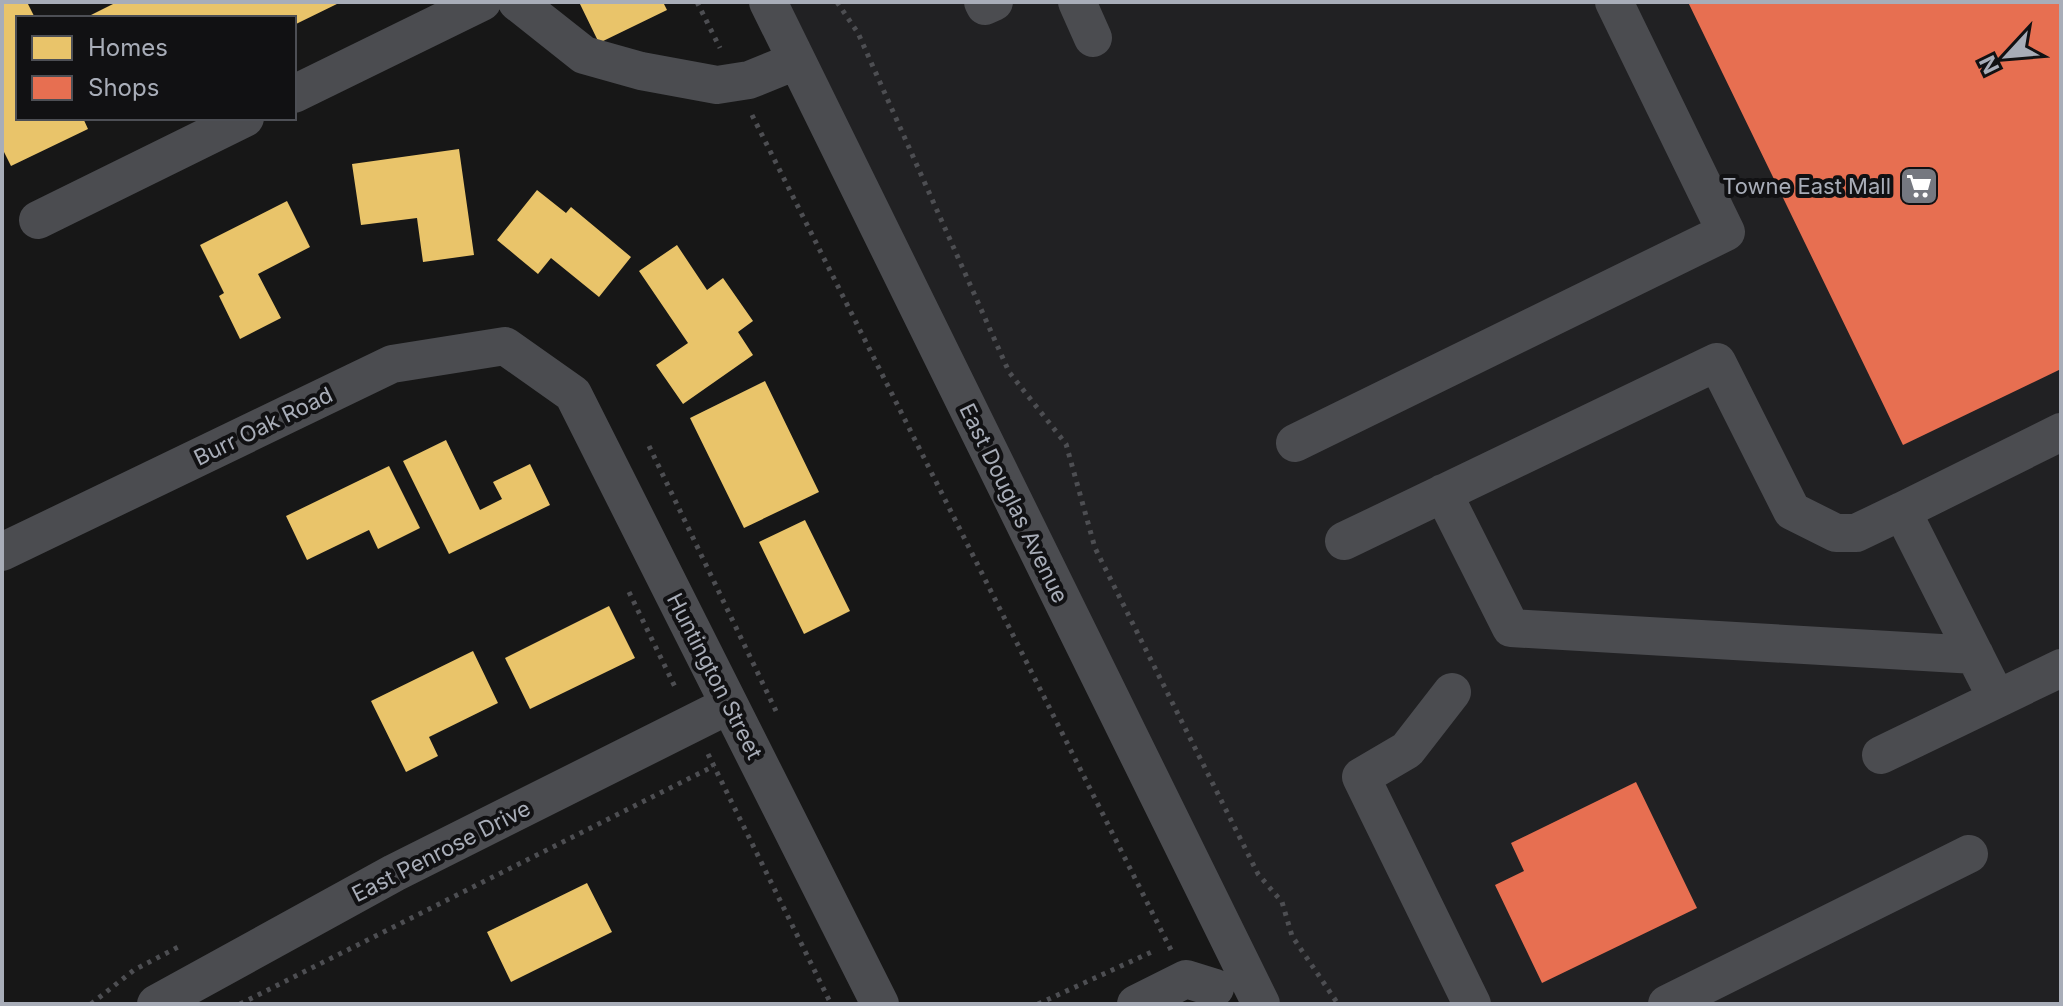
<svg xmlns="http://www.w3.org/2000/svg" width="2063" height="1006" font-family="Inter,sans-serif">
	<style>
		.built { fill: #212123 }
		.homes { fill: #e9c46a }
		.shops { fill: #e76f51 }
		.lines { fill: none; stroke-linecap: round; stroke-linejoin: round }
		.path { stroke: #4d4e52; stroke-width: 5; stroke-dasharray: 4 6; stroke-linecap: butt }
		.minor { stroke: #4b4c50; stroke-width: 38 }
		.labels { text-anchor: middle; stroke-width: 8; stroke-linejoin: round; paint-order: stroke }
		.poi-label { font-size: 22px; fill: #a8adb8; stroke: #111113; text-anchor: end }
		.street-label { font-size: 22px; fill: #a8adb8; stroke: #111113 }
	</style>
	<rect width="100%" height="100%" fill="#171717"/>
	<!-- built -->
	<path class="built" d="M 766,2 L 2061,2 L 2061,1004 L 1261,1004 Z"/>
	<!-- homes -->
	<path class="homes" d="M 2,2 L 27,2 L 35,18 L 18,18 L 18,118 L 83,118 L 88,129 L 11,166 L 2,148 Z
		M 117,2 L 341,2 L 294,25 L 294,18 L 85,18 Z
		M 579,2 L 663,2 L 667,10 L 599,43 Z
		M 459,149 L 474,255 L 423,262 L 417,218 L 361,225 L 352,164 Z
		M 537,190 L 566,213 L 571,207 L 631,257 L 599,297 L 551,258 L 538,274 L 497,240 Z
		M 287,201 L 310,247 L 258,274 L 281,318 L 240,339 L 219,296 L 224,293 L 200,245 Z
		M 677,245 L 707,290 L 723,278 L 753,321 L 738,332 L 753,355 L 683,404 L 656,365 L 688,343 L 639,271 Z
		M 765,381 L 819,492 L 744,528 L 690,418 Z
		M 446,440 L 480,510 L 502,499 L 493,482 L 530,464 L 550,505 L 449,554 L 403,461 Z
		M 389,466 L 420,528 L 378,549 L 369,530 L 307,560 L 286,516 Z
		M 805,520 L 850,611 L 804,634 L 759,542 Z
		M 609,606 L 635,658 L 530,709 L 505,658 Z
		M 473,651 L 498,703 L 429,737 L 438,756 L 406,772 L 371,701 Z
		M 587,883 L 612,932 L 511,982 L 487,932 Z"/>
	<!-- shops -->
	<path class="shops" d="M 1688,2 L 2061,2 L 2061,369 L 1903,445 Z
		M 1636,782 L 1697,908 L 1542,983 L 1495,885 L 1524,871 L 1511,843 Z"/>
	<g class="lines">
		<!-- path -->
		<path class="path" d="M 697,2 L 720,48
			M 837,2 L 858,33 L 1009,372 L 1066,444 L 1095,548 L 1258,874 L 1282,902 L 1292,936 L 1338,1004
			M 752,115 L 1171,950
			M 649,446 L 776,711
			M 629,592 L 677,691
			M 708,754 L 831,1004
			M 91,1004 L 134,970 L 182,945
			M 240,1004 L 714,766
			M 1038,1004 L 1156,950"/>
		<!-- minor -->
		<path class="minor" d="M 517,2 L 584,55 L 641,71 L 717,85 L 749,80 L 796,61
			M 768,2 L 1261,1004
			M 983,2 L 985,6 L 994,2
			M 1077,2 L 1093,38
			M 294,94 L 482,2
			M 38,220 L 245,118
			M 1295,443 L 1726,232 L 1614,2
			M 1443,493 L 1511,628 L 1975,655
			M 1344,541 L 1717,362 L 1792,511 L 1836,533 L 1856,533 L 1902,511
			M 2,552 L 392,364 L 505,346 L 573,394 L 880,1004
			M 1452,692 L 1407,750 L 1361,777 L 1472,1004
			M 1997,699 L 1902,511 L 2061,432
			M 1881,755 L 2061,668
			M 156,1004 L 394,873 L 729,705
			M 1136,1004 L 1186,979 L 1215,988
			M 1667,1004 L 1969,854"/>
	</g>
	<!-- icons -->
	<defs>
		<g id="supermarket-square" transform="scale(2)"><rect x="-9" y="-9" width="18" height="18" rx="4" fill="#757880" stroke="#111113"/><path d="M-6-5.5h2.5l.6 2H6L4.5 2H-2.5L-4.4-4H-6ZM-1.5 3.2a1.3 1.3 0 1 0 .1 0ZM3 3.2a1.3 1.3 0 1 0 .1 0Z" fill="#fff"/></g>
	</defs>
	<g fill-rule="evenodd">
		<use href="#supermarket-square" x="1919" y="186"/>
	</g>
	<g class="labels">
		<!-- poi labels -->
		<g class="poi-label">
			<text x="1891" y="194">Towne East Mall</text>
		</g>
		<!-- street labels -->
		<g class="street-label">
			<text transform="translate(263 426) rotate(-26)" y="8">Burr Oak Road</text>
			<text transform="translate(1014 503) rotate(64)" y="8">East Douglas Avenue</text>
			<text transform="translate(715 676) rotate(63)" y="8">Huntington Street</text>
			<text transform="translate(441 851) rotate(-27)" y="8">East Penrose Drive</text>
		</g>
	</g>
	<!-- border -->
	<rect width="2063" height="1006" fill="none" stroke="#a8adb8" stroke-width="8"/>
	<!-- legend -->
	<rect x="16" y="16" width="280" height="104" fill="#111113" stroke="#4d4f55" stroke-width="2"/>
	<rect x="32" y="36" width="40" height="24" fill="#e9c46a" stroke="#4d4f55" stroke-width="2"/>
	<text x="88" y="56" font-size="24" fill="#a8adb8">Homes</text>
	<rect x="32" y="76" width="40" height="24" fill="#e76f51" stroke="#4d4f55" stroke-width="2"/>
	<text x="88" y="96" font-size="24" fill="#a8adb8">Shops</text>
	<!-- north arrow -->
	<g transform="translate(2007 56) rotate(244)" stroke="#111113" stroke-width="6" paint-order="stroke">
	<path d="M0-6L14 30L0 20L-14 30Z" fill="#a8adb8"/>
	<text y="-12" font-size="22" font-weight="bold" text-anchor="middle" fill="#a8adb8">N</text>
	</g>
</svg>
